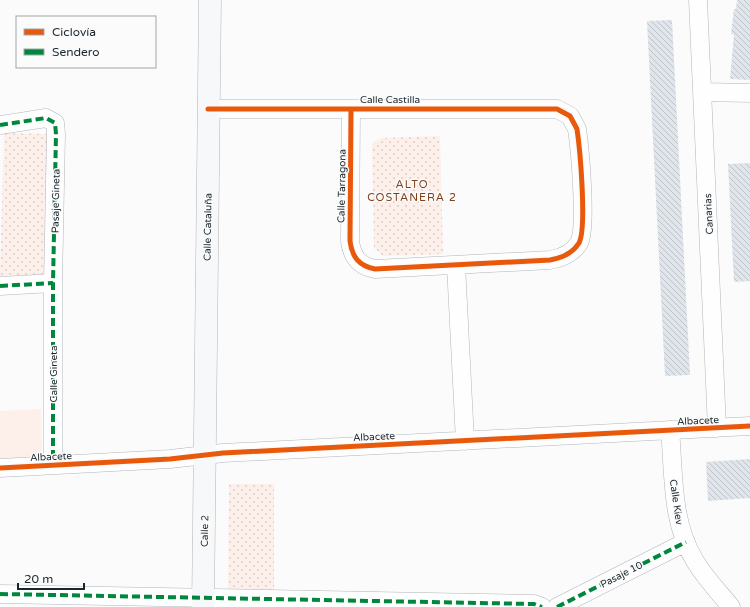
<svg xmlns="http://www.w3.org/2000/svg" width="750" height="607" font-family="'Varela Round',sans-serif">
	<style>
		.green { fill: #fdefe9 }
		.park { fill: url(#park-dots) }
		.building { fill: url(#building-back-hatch) }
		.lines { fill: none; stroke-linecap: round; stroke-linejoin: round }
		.street-casing { stroke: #b1b6ba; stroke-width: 19 }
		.secondary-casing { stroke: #b1b6ba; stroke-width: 23 }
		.street { stroke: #fefefe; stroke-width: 18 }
		.secondary { stroke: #f6f8f9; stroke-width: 22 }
		.quiet { stroke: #00873e; stroke-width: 4; stroke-dasharray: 8 4; stroke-linecap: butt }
		.cycleway-casing { stroke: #fbfbfb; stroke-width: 8 }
		.cycleway { stroke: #e8590c; stroke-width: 5 }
		.labels { text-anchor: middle; stroke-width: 3; stroke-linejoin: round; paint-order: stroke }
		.street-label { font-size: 10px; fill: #1b272f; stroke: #fbfbfb }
		.neighbourhood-label { font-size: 11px; letter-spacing: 1px; fill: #7e3f1b; stroke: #fbfbfb }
	</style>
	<defs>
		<pattern id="park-dots" width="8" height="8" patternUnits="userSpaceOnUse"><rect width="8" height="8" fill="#fdefe9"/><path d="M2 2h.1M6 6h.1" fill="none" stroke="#d8cdc8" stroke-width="1.8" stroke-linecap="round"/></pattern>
		<pattern id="building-back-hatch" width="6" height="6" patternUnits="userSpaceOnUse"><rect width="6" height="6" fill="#dfe5ea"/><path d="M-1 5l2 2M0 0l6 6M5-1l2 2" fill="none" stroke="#bfc4c9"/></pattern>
	</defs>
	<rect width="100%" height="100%" fill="#fbfbfb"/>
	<!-- green -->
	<path class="green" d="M 41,409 L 42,459 L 0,461 L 0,411 Z"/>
	<!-- park -->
	<path class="park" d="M 4,133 L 48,134 L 45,276 L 0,276 Z
		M 440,136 L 443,254 L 383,256 L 374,248 L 372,144 L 381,138 Z
		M 229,484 L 274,484 L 274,590 L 228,590 Z"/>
	<!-- building -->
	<path class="building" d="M 737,0 L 750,0 L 750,80 L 730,79 L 734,35 L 731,34 L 734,9 L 736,9 Z
		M 672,20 L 690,375 L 665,376 L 647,21 Z
		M 750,163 L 750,281 L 734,282 L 728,164 Z
		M 750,459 L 750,498 L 708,501 L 706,462 Z"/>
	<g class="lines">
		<!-- street casing -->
		<g class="street-casing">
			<path id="street" d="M 698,0 L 717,428
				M 702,92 L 750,93
				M 208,109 L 557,109 L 570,116 L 577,129 C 580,149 587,228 579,243 C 572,254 562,258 550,260 L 375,269 C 359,266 352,257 350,241 L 351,109
				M 0,125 L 46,118 L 55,123 L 56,134 L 53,283 L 53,465
				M 456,265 L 465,441
				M 0,286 L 53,283
				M 670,430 C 674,474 671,523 695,561 C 705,578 719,592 731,607
				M 0,468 L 170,459 L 223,453 L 750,426
				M 0,594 L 534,604 L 542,607
				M 557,607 L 686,542"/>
		</g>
		<!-- secondary casing -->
		<g class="secondary-casing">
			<path id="secondary" d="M 203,607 L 210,0"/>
		</g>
		<!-- street -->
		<use href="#street" class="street"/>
		<!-- secondary -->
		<use href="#secondary" class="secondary"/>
		<!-- quiet -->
		<path class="quiet" d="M 0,125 L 46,118 L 55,123 L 56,134 L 53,283 L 53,465
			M 0,286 L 53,283
			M 0,594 L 534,604 L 542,607
			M 557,607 L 686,542"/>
		<!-- cycleway casing -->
		<g class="cycleway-casing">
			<path id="cycleway" d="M 208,109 L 557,109 L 570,116 L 577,129 C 580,149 587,228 579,243 C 572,254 562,258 550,260 L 375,269 C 359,266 352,257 350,241 L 351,109
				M 0,468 L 170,459 L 223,453 L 750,426"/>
		</g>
		<!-- cycleway -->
		<use href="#cycleway" class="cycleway"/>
	</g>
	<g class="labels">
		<!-- street labels -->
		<g class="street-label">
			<text x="390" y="103">Calle Castilla</text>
			<text transform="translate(341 186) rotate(-89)" y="4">Calle Tarragona</text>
			<text transform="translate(55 201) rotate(-89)" y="4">Pasaje Gineta</text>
			<text transform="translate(708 214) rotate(-93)" y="4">Canarias</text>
			<text transform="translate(207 227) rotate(-89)" y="4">Calle Cataluña</text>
			<text transform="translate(53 374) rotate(-90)" y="4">Calle Gineta</text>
			<text transform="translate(698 420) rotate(-3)" y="4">Albacete</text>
			<text transform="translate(374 436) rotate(-3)" y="4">Albacete</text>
			<text transform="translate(51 456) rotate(-3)" y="4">Albacete</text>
			<text transform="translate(677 502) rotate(82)" y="4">Calle Kiev</text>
			<text transform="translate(204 531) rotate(-89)" y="4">Calle 2</text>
			<text transform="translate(621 574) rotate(-27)" y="4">Pasaje 10</text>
		</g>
		<!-- neighbourhood labels -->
		<g class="neighbourhood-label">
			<text x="412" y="188">ALTO<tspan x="412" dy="13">COSTANERA 2</tspan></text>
		</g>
	</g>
	<!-- legend -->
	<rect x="16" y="16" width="140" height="52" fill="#fbfbfb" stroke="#a1a6a9"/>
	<rect x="24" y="29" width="20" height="6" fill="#e8590c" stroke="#a1a6a9"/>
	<text x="52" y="36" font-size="12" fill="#1b272f">Ciclovía</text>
	<rect x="24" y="49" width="20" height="6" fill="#00873e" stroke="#a1a6a9"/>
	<text x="52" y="56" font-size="12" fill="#1b272f">Sendero</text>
	<!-- scale -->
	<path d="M18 583v6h66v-6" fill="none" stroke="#1b272f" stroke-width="2"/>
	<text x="24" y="583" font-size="12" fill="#1b272f" stroke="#fbfbfb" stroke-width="3" paint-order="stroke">20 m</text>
</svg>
